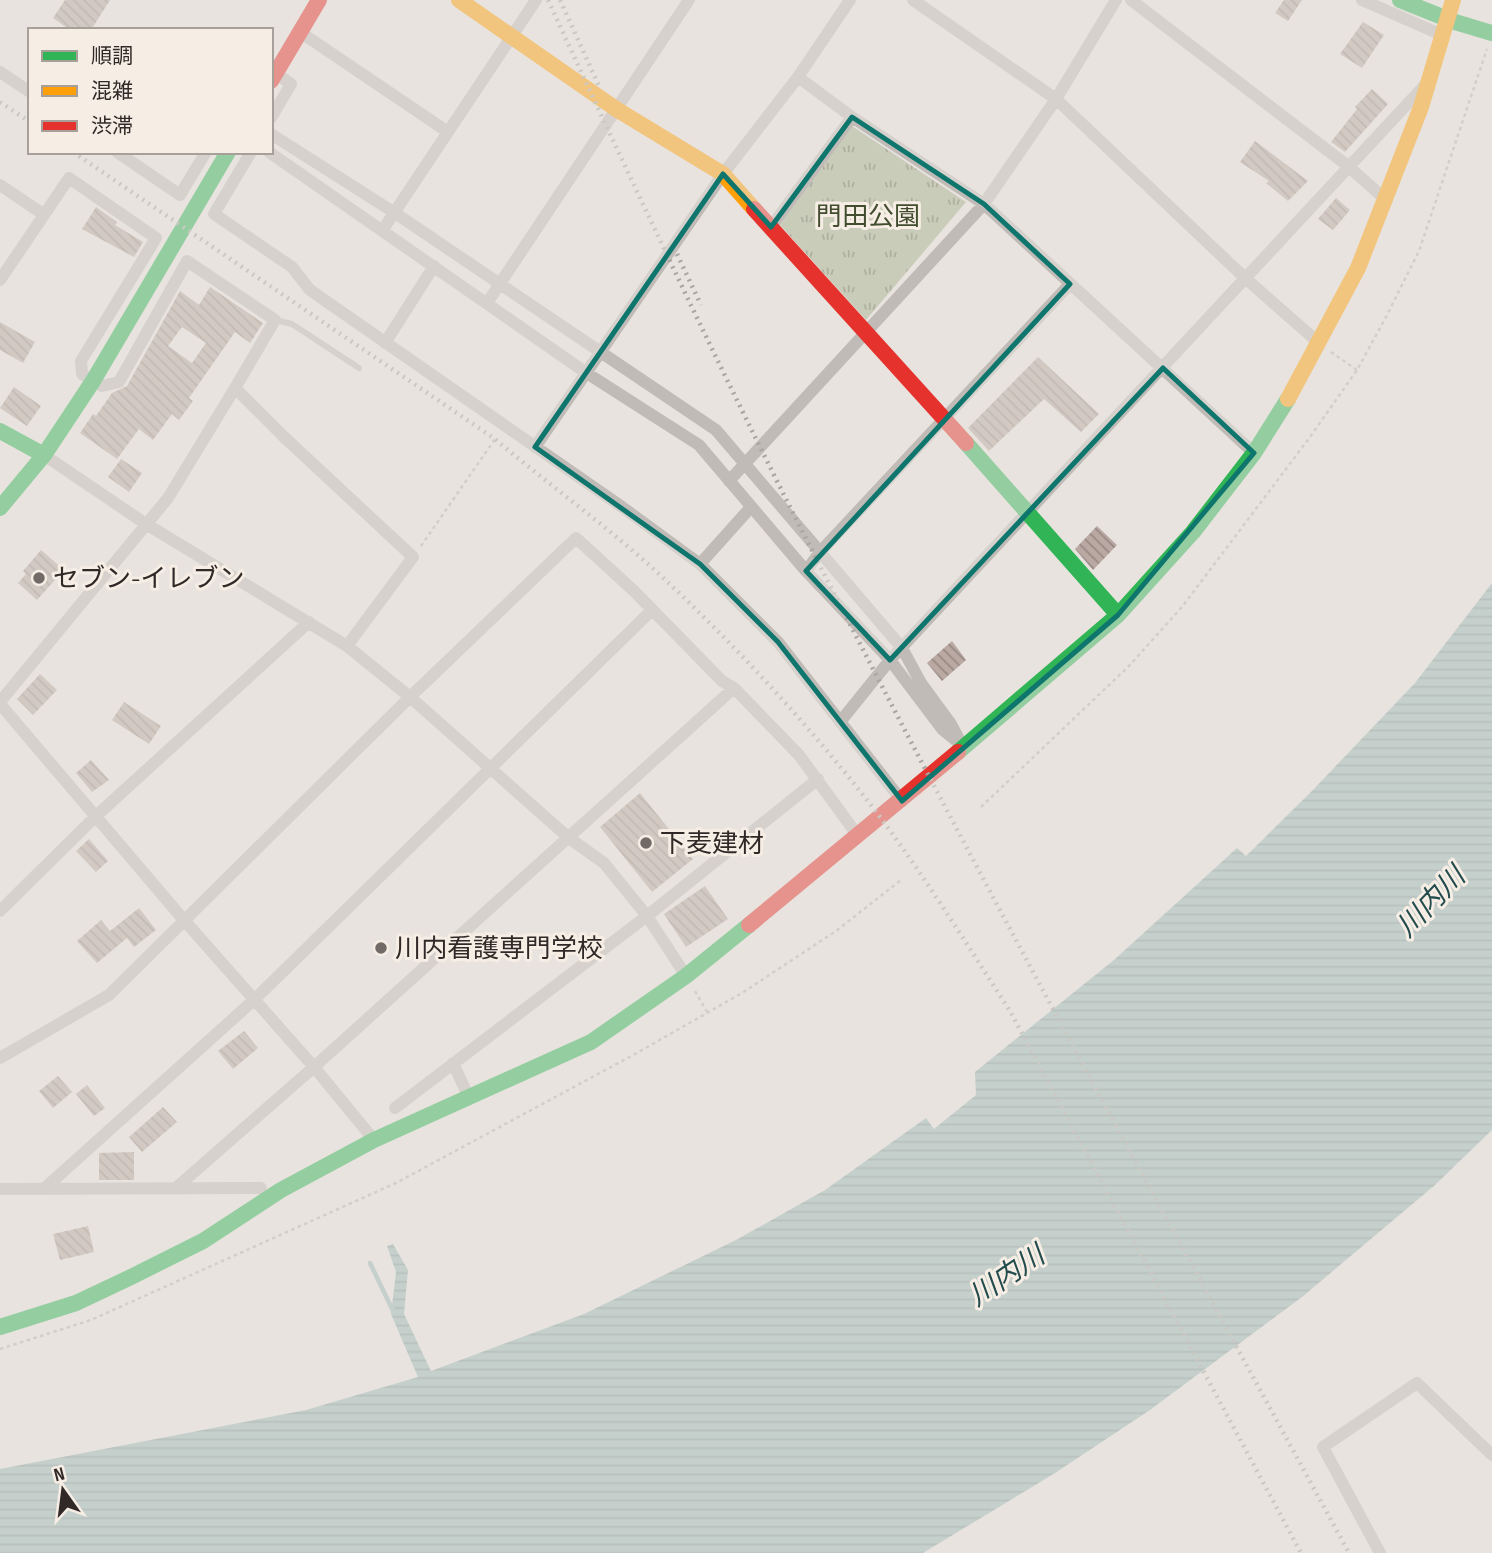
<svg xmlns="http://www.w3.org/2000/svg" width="1492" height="1553" font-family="'Sofia Sans Condensed','Noto Sans JP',sans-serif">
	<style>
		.grass { fill: url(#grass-tufts) }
		.water { fill: url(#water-rules) }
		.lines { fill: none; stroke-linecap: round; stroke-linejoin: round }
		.stream { stroke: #9cb8b7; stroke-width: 4.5 }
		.building { fill: url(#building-back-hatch); fill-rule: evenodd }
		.path { stroke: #bab4b0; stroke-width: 2.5; stroke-dasharray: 3.5 3.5; stroke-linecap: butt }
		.lane { stroke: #c1bbb7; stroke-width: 6 }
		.street { stroke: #c1bbb7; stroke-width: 12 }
		.fast { stroke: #30b455; stroke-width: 16 }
		.slow { stroke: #ff9f0a; stroke-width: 16 }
		.jam { stroke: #e5322d; stroke-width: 16 }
		.rail { stroke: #a9a5a2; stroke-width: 4.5; stroke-dasharray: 2 5; stroke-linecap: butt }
		.marked { fill: none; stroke: #0f766e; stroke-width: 5; stroke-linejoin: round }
		.poi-dot { fill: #716a67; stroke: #f6ede5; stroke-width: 2.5 }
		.labels { text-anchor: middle; stroke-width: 6; stroke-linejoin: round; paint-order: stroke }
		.park-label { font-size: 26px; fill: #424c2e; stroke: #f6ede5 }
		.poi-label { font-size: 26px; fill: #312927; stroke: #f6ede5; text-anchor: start }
		.water-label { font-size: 28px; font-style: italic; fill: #224c4d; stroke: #f6ede5 }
	</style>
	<defs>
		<pattern id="grass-tufts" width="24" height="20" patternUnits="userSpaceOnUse" patternTransform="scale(1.75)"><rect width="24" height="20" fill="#caccba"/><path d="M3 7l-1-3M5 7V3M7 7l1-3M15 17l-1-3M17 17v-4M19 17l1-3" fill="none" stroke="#aeafa0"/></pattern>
		<pattern id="water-rules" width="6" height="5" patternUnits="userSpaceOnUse" patternTransform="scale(1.75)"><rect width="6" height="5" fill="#9cb8b7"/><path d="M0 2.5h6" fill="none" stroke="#809695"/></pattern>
		<pattern id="building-back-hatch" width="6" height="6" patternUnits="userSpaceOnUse" patternTransform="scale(1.75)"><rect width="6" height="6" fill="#baa8a2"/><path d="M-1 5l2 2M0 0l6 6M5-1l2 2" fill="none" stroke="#988984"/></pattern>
	</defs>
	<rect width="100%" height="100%" fill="#e8e3de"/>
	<!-- grass -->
	<path class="grass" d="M 852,126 L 966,202 L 866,320 L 780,225 Z"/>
	<!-- water -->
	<path class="water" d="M 1492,583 L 1492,1130 L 1435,1185 L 1302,1297 L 1150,1410 L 1055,1473 L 923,1553 L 0,1553 L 0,1469 L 306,1410 L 418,1377 L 391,1314 L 396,1272 L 387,1246 L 393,1244 L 408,1270 L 404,1314 L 431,1371 L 584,1314 L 736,1240 L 825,1190 L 926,1118 L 934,1129 L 976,1095 L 975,1072 L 1114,960 L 1237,848 L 1246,856 L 1311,792 L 1415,683 Z"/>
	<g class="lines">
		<!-- stream -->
		<path class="stream" d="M 370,1263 L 394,1313"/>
	</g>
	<!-- building -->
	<path class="building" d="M 65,0 L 110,0 L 91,30 L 70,30 L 53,18 Z
		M 1284,0 L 1302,0 L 1288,21 L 1275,13 Z
		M 1363,22 L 1384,35 L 1362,68 L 1340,54 Z
		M 1372,89 L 1388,104 L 1345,152 L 1331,142 L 1357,109 L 1355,107 Z
		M 1255,141 L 1308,181 L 1288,201 L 1266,183 L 1269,181 L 1240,162 Z
		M 1336,198 L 1350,210 L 1333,230 L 1318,219 Z
		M 96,207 L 117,222 L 115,225 L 143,242 L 134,257 L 82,229 Z
		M 210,287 L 263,323 L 250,343 L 235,332 L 189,398 L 193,401 L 179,420 L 172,414 L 153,440 L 139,429 L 117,459 L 80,433 L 93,414 L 96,416 L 112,393 L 127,386 L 180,291 L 199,305 ZM 182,327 L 206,343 L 192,363 L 168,346 Z
		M 0,322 L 35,342 L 23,363 L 0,350 Z
		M 1038,357 L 1099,414 L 1081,432 L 1044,399 L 989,451 L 968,428 Z
		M 14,387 L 41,406 L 27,426 L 0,408 Z
		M 121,459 L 142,473 L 129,492 L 108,477 Z
		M 1097,526 L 1117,545 L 1093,570 L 1075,549 Z
		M 41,550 L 64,570 L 37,600 L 18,583 L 26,574 L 23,571 Z
		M 952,641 L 966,660 L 942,681 L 927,663 Z
		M 40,674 L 57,690 L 33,715 L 17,699 Z
		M 124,702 L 161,726 L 149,744 L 112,720 Z
		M 91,760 L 109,780 L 92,792 L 76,773 Z
		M 640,793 L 693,859 L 652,892 L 600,827 Z
		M 89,839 L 108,861 L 96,872 L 76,851 Z
		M 705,886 L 728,919 L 686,947 L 664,914 Z
		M 139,908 L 156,930 L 134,947 L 127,938 L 97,963 L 77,941 L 101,920 L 110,931 Z
		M 244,1031 L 258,1048 L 233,1069 L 218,1051 Z
		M 58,1076 L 72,1092 L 53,1108 L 39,1091 Z
		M 87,1085 L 105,1108 L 94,1116 L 76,1094 Z
		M 163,1107 L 177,1122 L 142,1152 L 129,1137 Z
		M 134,1152 L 134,1180 L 99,1180 L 99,1153 Z
		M 88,1226 L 94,1252 L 60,1260 L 53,1234 Z"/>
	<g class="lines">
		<!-- path -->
		<path class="path" d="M 1331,352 L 1357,370
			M 421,546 L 495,439 L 498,439
			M 981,807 L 1129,666 L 1182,607 L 1310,437 L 1357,370 L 1385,319 L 1419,251 L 1487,49
			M 695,991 L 707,1012
			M 0,1349 L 91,1320 L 396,1183 L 635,1054 L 742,993 L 836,931 L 901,880"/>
		<!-- lane -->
		<path class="lane" d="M 275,320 L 292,324 L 359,368"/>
		<!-- street -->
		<path class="street" d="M 913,0 L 1056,99 L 1245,278 L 1319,343
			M 1131,0 L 1348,166 L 1385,199
			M 1362,0 L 1442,35
			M 300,32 L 448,132
			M 271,70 L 291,84 L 271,118
			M 0,72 L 30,92
			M 798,77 L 852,117 L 984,204 L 1254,453
			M 271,134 L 395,213 L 716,430 L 902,648 L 921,683 L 951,724 L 963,747
			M 117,152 L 180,195 L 206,152
			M 251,152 L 214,214 L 292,267 L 310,290 L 622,507 L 700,564 L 778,642 L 902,801
			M 269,152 L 585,372 L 699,445 L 806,571 L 890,660 L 942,729 L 958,742
			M 0,185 L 43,214
			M 771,227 L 852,117
			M 382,231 L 536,0
			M 0,280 L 69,178 L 156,238 L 81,361 L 82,374 L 102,386 L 119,382 L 187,261 L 275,320 L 235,388
			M 487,303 L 689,0
			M 385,343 L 434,266
			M 535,447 L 723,174 L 798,77 L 850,0
			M 44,455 L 146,524 L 347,646 L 410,697 L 569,838 L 604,863 L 647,916 L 686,976
			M 729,481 L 984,204 L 1056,99 L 1116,0
			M 700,564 L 751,507
			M 806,571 L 820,552 L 1070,284
			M 0,702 L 168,498 L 235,388 L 283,436 L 413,557 L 347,646
			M 0,704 L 183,919 L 314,1067 L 374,1140
			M 840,722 L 890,660 L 1425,85
			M 0,911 L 96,816 L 309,622
			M 0,1058 L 109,995 L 410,697 L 576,538 L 634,591 L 722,681 L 734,688 L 799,755 L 858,836
			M 453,1063 L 469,1098
			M 395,1108 L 647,916 L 818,779
			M 46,1187 L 254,1000 L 652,610
			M 177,1187 L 314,1067 L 734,688
			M 0,1189 L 261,1188
			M 1380,1553 L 1323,1447 L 1417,1383 L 1492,1455"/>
		<!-- fast -->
		<path class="fast" d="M 1400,0 L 1455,22 L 1492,33
			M 0,431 L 44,455
			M 966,443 L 1118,615
			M 0,508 L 44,455 L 93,381 L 228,152
			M 958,752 L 1118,615 L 1193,532 L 1254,453 L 1288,399
			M 0,1327 L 76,1303 L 131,1277 L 203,1241 L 281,1190 L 374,1140 L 591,1042 L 686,976 L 749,925"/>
		<!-- slow -->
		<path class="slow" d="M 459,0 L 616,109 L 723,174 L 754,209
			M 1288,399 L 1358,268 L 1421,107 L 1453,0"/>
		<!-- jam -->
		<path class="jam" d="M 271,81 L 319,0
			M 754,209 L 966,443
			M 749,925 L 958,752"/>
		<!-- rail -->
		<path class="rail" d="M 548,0 C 641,202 736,404 838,601 C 1002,921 1177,1237 1349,1553
			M 560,0 L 599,86
			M 0,102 L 30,122
			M 73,152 L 495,439 C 549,485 607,526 659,574 C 734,644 804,720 867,800 C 919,867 964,940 1010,1011 L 1301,1553
			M 677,254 L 701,305"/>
	</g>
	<!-- marked area -->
	<path d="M0 0H1492V1553H0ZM 852,117 L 984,204 L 1070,284 L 806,571 L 890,660 L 1163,368 L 1254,453 L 1118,615 L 902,801 L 778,642 L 700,564 L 535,447 L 723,174 L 771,227 Z" fill="#e8e3de" fill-opacity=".55" fill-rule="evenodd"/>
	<path class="marked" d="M 852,117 L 984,204 L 1070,284 L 806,571 L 890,660 L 1163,368 L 1254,453 L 1118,615 L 902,801 L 778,642 L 700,564 L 535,447 L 723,174 L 771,227 Z"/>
	<!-- markers -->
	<g class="poi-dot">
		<circle cx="39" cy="578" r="7"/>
		<circle cx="646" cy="843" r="7"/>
		<circle cx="381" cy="948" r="7"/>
	</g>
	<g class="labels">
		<!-- park labels -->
		<g class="park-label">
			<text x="868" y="225">門田公園</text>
		</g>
		<!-- poi labels -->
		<g class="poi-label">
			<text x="53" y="587">セブン-イレブン</text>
			<text x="660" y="852">下麦建材</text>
			<text x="395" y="957">川内看護専門学校</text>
		</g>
		<!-- water labels -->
		<g class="water-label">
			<text transform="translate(1430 901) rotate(-46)" y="10">川内川</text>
			<text transform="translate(1006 1275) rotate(-34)" y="10">川内川</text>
		</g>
	</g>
	<!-- legend -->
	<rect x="28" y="28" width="245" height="126" fill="#f6ede5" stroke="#a79f99" stroke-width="2"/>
	<rect x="42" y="51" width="35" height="10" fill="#30b455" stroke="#a79f99" stroke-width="2"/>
	<text x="91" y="63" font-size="21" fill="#312927">順調</text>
	<rect x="42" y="86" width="35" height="10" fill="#ff9f0a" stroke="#a79f99" stroke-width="2"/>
	<text x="91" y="98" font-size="21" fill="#312927">混雑</text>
	<rect x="42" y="121" width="35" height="10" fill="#e5322d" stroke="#a79f99" stroke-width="2"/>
	<text x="91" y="133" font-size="21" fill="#312927">渋滞</text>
	<!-- north arrow -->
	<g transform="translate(63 1490) rotate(346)" stroke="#f6ede5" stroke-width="5" paint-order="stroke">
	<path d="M0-5L12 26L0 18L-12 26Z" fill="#312927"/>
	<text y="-10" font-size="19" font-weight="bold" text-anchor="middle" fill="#312927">N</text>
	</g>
</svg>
